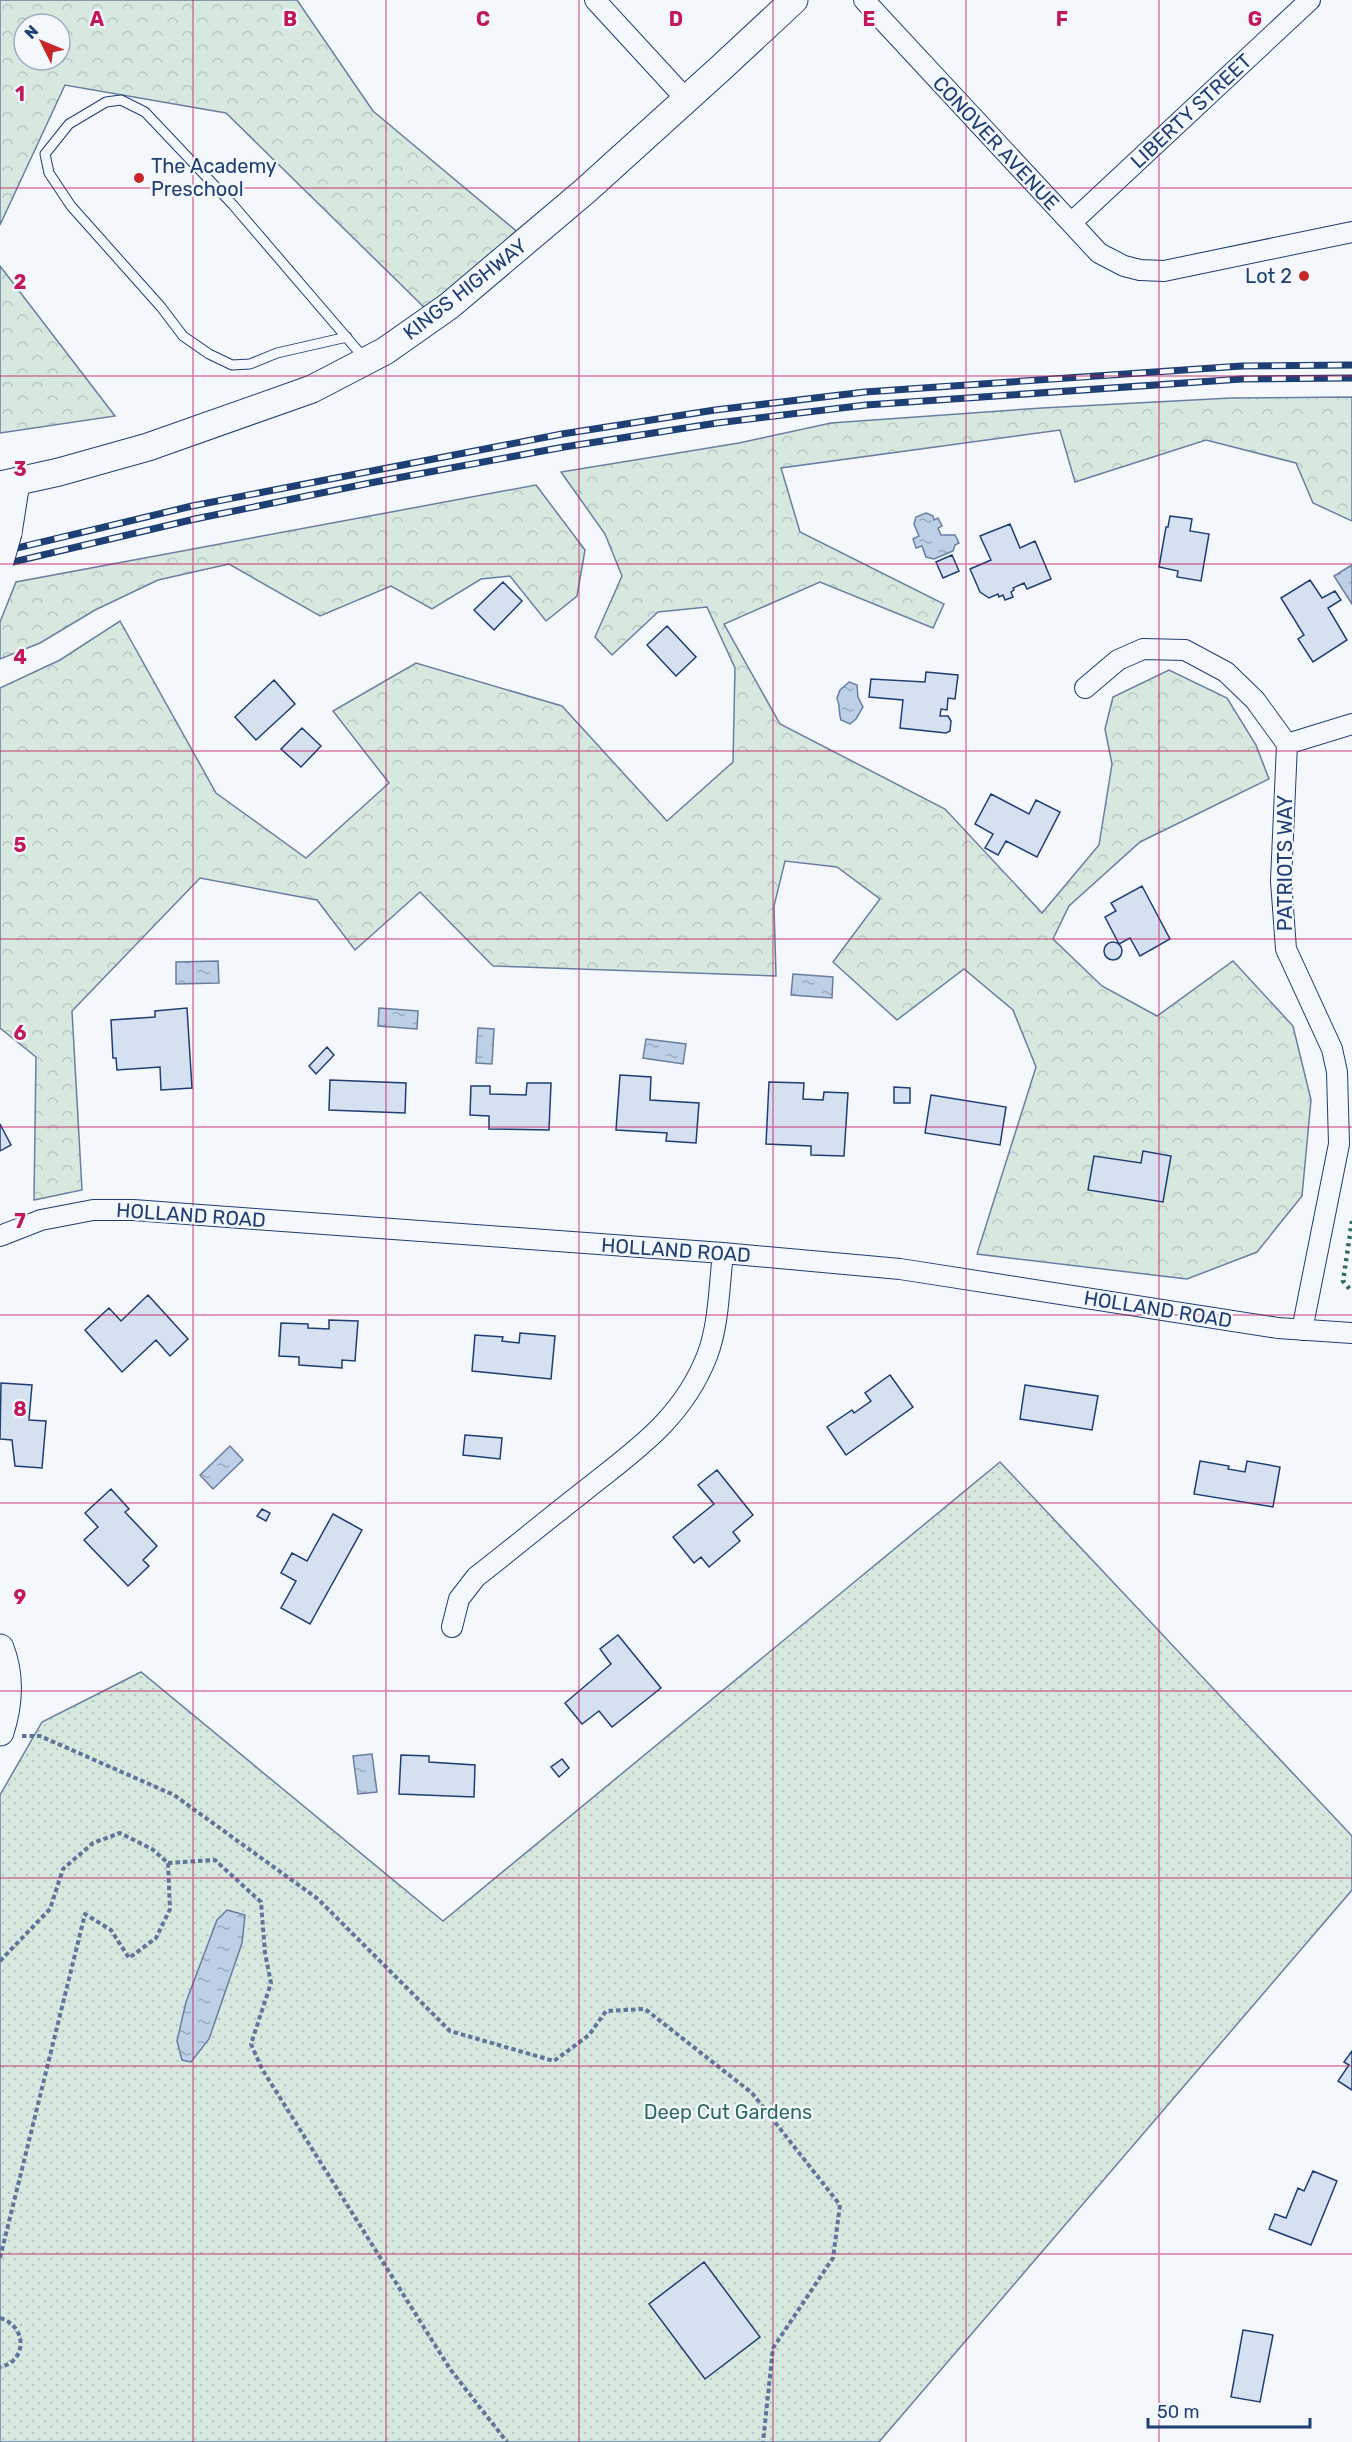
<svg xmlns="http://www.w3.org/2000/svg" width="1352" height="2442" font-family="Rubik,sans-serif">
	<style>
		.forest { fill: url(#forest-crowns); stroke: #687fa3; stroke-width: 1.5; fill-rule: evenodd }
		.park { fill: url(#park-dots); stroke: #687fa3; stroke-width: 1.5 }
		.water { fill: url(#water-ripples); stroke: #687fa3; stroke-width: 1.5 }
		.building { fill: #d5e0f0; stroke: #1d3f73; stroke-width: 1.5 }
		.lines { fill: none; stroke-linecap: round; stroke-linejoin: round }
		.lane-casing { stroke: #1d3f73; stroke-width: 11 }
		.street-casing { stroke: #1d3f73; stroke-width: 22 }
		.secondary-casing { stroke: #1d3f73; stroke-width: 29 }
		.path { stroke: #5e769c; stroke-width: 4; stroke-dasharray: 4.5 3; stroke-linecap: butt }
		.lane { stroke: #f4f7fb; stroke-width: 9 }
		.street { stroke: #f4f7fb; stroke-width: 20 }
		.secondary { stroke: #f4f7fb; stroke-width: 27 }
		.rail-casing { stroke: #1d3f73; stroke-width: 7 }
		.rail { stroke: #f4f7fb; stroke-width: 4.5; stroke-dasharray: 14; stroke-linecap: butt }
		.secondary-bridge-casing { stroke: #1d3f73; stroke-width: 29; stroke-linecap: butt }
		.secondary-bridge { stroke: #f4f7fb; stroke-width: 27 }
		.hedge { stroke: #2c6c60; stroke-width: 4.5; stroke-dasharray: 3 4.5; stroke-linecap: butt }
		.grid { fill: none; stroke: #c2185b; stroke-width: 1.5; stroke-opacity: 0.55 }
		.poi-dot { fill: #c62828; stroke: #f4f7fb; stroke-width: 2 }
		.labels { text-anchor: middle; stroke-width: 4.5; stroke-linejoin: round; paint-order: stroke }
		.street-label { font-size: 20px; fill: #1d3f73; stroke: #f4f7fb }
		.poi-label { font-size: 20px; fill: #1d3f73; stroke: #f4f7fb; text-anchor: start }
		.park-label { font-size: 20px; fill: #2c6c60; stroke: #f4f7fb }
		.grid-label { font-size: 20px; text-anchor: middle; font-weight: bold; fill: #c2185b; stroke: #f4f7fb; stroke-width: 4.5; stroke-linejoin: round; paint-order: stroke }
	</style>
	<defs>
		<pattern id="forest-crowns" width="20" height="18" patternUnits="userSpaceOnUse" patternTransform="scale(1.5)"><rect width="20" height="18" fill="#d7e8df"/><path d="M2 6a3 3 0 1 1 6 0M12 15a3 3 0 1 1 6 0" fill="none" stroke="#b8c8c3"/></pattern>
		<pattern id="park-dots" width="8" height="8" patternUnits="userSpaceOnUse" patternTransform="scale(1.5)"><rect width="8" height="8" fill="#d7e8df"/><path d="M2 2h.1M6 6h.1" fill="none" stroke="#b8c8c3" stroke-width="1.8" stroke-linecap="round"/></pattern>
		<pattern id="water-ripples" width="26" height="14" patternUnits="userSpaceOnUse" patternTransform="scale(1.5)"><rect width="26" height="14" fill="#bed0e5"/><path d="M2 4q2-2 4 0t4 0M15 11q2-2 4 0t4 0" fill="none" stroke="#9aaabe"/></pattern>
	</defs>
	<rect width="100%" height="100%" fill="#f4f7fb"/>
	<!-- forest -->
	<path class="forest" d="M 0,0 L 297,0 L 373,111 L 527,240 L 433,316 L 226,113 L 65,85 L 0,225 ZM 24,24 L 60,24 L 60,60 L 24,60 Z
		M 0,266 L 115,416 L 0,433 Z
		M 1352,397 L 1352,521 L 1313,503 L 1296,463 L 1206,440 L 1075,482 L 1060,430 L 781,468 L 800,532 L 944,604 L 933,628 L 820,582 L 724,624 L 780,724 L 945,809 L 1042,913 L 1099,845 L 1112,764 L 1105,729 L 1113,697 L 1169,670 L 1227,698 L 1256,745 L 1269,779 L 1140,842 L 1069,906 L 1053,939 L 1102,986 L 1157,1016 L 1233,961 L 1293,1026 L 1311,1100 L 1302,1196 L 1257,1252 L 1187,1279 L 977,1254 L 1036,1067 L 1013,1010 L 964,969 L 897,1020 L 833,962 L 880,899 L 837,867 L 785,861 L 774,906 L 776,976 L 493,966 L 420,892 L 355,950 L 317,900 L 200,878 L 72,1011 L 82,1190 L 34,1200 L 36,1057 L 0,1028 L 0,688 L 60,660 L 120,621 L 216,793 L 306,858 L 389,783 L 333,711 L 416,663 L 562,706 L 667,821 L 733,762 L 735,668 L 707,607 L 658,612 L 612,655 L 595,637 L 622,576 L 605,534 L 561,472 L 739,443 L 831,423 L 1042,408 L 1231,398 Z
		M 536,485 L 585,550 L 577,596 L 546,621 L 510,576 L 481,579 L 432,609 L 391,586 L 320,616 L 229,564 L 158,580 L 95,610 L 40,643 L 0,659 L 0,622 L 16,582 Z"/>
	<!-- park -->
	<path class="park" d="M 1000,1462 L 1352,1836 L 1352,1890 L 879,2442 L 0,2442 L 0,1795 L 42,1722 L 141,1672 L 443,1921 Z"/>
	<!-- water -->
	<path class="water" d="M 926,513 L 933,516 L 934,520 L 938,518 L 942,526 L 938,528 L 941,535 L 955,535 L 959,543 L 955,545 L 953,551 L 934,559 L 926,557 L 922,546 L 916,548 L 913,539 L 919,536 L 914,524 L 916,517 Z
		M 1352,565 L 1352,604 L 1334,576 Z
		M 849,682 L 857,685 L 858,697 L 863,707 L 856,719 L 850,724 L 841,720 C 838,712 841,708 837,698 L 840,690 Z
		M 218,961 L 219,983 L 176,984 L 176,962 Z
		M 793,974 L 833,977 L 832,998 L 791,995 Z
		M 379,1008 L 418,1011 L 417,1029 L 378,1026 Z
		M 478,1028 L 494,1029 L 492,1064 L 476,1063 Z
		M 646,1039 L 686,1044 L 683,1064 L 643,1058 Z
		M 230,1446 L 243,1460 L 213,1489 L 200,1475 Z
		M 372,1754 L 377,1792 L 358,1794 L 353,1756 Z
		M 227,1910 L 245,1915 L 242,1943 L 209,2039 L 191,2062 L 182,2060 L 177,2041 L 186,2002 L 217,1920 Z"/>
	<!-- building -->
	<path class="building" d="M 1170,516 L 1192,519 L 1190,531 L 1209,534 L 1201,581 L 1177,577 L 1178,571 L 1159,567 L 1166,527 L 1168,527 Z
		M 1010,524 L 1020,548 L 1035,541 L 1051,579 L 1027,589 L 1024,583 L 1013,588 L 1014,590 L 1011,592 L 1013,597 L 1005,600 L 1003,595 L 999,597 L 998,594 L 989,598 L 980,592 L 970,569 L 991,560 L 980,536 Z
		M 952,555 L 959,571 L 943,578 L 936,562 Z
		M 1310,580 L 1322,598 L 1335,591 L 1341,600 L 1328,608 L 1347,640 L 1313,662 L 1298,639 L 1304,635 L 1281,598 Z
		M 503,582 L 522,601 L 494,630 L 474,610 Z
		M 667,626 L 696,657 L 676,676 L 647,645 Z
		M 926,672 L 958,675 L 955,699 L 948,698 L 947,710 L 941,709 L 940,716 L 948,716 L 951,721 L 950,731 L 946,733 L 900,728 L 903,700 L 869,697 L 871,679 L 925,682 Z
		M 274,680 L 295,704 L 256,740 L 235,717 Z
		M 302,728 L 321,746 L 301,767 L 281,749 Z
		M 991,794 L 1029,814 L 1036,800 L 1060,812 L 1037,857 L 1006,841 L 998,855 L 985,848 L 993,834 L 975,824 Z
		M 1142,886 L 1170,939 L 1140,956 L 1130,938 L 1119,944 L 1105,917 L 1116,911 L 1111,903 Z
		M1104 951a9 9 0 1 1 18 0a9 9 0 1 1-18 0Z
		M 187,1008 L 192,1088 L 161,1090 L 160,1067 L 117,1070 L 116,1058 L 113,1058 L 111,1020 L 155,1017 L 155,1011 Z
		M 327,1047 L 334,1055 L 316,1074 L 309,1066 Z
		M 620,1075 L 651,1077 L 650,1100 L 699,1103 L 696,1143 L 666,1141 L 667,1133 L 616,1130 Z
		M 330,1080 L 406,1083 L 405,1113 L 329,1110 Z
		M 769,1082 L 804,1083 L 803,1099 L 823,1100 L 824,1092 L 848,1093 L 844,1156 L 811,1155 L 811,1146 L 766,1144 Z
		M 527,1083 L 551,1083 L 549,1130 L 489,1129 L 489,1116 L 470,1115 L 471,1086 L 490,1086 L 490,1094 L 526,1095 Z
		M 894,1087 L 910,1088 L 910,1103 L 894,1103 Z
		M 931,1095 L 1006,1107 L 1000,1145 L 925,1133 Z
		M 0,1124 L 11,1145 L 0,1151 Z
		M 1143,1151 L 1171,1156 L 1163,1202 L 1088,1190 L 1094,1156 L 1141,1163 Z
		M 148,1295 L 188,1339 L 170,1356 L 156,1340 L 122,1372 L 85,1330 L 109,1308 L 121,1321 Z
		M 329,1320 L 358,1321 L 355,1361 L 342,1360 L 342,1368 L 299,1365 L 299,1357 L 279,1356 L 281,1323 L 308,1324 L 308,1328 L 329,1329 Z
		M 520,1333 L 555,1336 L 551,1379 L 472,1371 L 475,1335 L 503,1337 L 502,1341 L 519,1343 Z
		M 890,1375 L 913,1407 L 846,1455 L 827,1427 L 852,1410 L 854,1413 L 871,1401 L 865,1393 Z
		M 1,1383 L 32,1385 L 29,1420 L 46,1421 L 42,1468 L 15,1466 L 12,1440 L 0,1439 Z
		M 1025,1385 L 1098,1396 L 1092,1430 L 1020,1419 Z
		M 465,1435 L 502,1438 L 500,1459 L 463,1455 Z
		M 1200,1461 L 1229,1466 L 1228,1469 L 1245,1472 L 1247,1461 L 1280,1467 L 1273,1507 L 1194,1494 Z
		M 717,1470 L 753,1515 L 733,1532 L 740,1541 L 709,1567 L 701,1557 L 694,1563 L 673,1537 L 714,1504 L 698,1485 Z
		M 111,1489 L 129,1509 L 125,1512 L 157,1546 L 143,1560 L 149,1566 L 128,1586 L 84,1540 L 98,1527 L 85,1513 Z
		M 262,1509 L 270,1513 L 266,1521 L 257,1516 Z
		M 333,1514 L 362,1530 L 310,1624 L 281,1608 L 296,1581 L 281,1573 L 292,1553 L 307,1561 Z
		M 618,1635 L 661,1688 L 612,1727 L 599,1711 L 582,1724 L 565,1703 L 611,1664 L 600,1649 Z
		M 401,1755 L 429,1756 L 429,1762 L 475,1765 L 474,1797 L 399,1794 Z
		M 562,1759 L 569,1768 L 559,1777 L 551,1767 Z
		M 1352,2051 L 1352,2090 L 1338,2081 L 1349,2065 L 1344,2062 Z
		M 1313,2171 L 1337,2181 L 1311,2245 L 1269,2229 L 1275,2214 L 1286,2218 L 1298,2188 L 1304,2191 Z
		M 704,2262 L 760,2337 L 705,2379 L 649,2304 Z
		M 1243,2330 L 1273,2335 L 1260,2402 L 1231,2397 Z"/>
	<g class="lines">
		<!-- lane casing -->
		<g class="lane-casing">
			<path id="lane" d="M 347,337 L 277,353 L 250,364 L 232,365 L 209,354 L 183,336 L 161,307 L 71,206 L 49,173 L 45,154 L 69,124 L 106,102 L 121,100 L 145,112 L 233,205 L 365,359"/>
		</g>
		<!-- street casing -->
		<g class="street-casing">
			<path id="street" d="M 595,0 L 686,99
				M 864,0 L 1099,253 L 1124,266 L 1140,270 L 1164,271 L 1352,232
				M 1071,223 L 1310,0
				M 1085,688 L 1118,660 L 1143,649 L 1185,650 L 1226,672 L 1255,700 L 1287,744 L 1281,881 L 1286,949 L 1332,1049 L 1337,1072 L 1339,1144 L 1302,1330
				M 1287,744 L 1352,724
				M 0,1236 L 41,1220 L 93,1210 L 133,1210 L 255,1219 L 723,1253 L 900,1269 L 1278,1328 L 1352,1333
				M 452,1627 L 459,1599 L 476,1577 C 512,1549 547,1520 583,1492 C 634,1451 682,1420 707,1356 C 719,1325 719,1287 723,1253"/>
		</g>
		<!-- secondary casing -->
		<g class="secondary-casing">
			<path id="secondary" d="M 0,485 L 59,472 L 148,447 L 312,389 L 385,351 L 449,306 L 585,191 L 722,67 L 794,0
				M 8,533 L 16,482
				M 0,1648 C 11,1676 9,1704 0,1732"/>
		</g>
		<!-- path -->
		<path class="path" d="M 22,1736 L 40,1736 L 174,1795 L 318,1899 L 450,2031 L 554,2061 L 589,2035 L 606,2011 L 645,2009 L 752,2093 L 840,2205 L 833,2258 L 773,2348 L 763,2442
			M 168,1863 L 215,1860 L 261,1902 L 265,1953 L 271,1983 L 251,2044 L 262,2069 L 450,2369 L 507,2442
			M 0,1961 L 50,1909 L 63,1869 L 93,1843 L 120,1833 L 152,1849 L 168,1863 L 170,1909 L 156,1938 L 129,1958 L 111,1930 L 85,1914 L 0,2258
			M 0,2318 C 27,2326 28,2361 0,2367"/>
		<!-- lane -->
		<use href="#lane" class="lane"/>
		<!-- street -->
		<use href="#street" class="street"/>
		<!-- secondary -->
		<use href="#secondary" class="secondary"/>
		<!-- rail casing -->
		<g class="rail-casing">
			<path id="rail" d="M 0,552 L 192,506 L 562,434 L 715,410 L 865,392 L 1242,366 L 1352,365
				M 0,565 L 195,519 L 370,483 L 564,447 L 717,423 L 866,405 L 1242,379 L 1352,378"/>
		</g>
		<!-- rail -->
		<use href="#rail" class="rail"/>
		<!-- secondary-bridge casing -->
		<g class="secondary-bridge-casing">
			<path id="secondary-bridge" d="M 0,561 L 8,533"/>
		</g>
		<!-- secondary-bridge -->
		<use href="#secondary-bridge" class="secondary-bridge"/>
		<!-- hedge -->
		<path class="hedge" d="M 1352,1221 L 1343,1281 L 1352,1292"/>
	</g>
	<!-- grid -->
	<path class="grid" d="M 193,0 L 193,2442M 386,0 L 386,2442M 579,0 L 579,2442M 773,0 L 773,2442M 966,0 L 966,2442M 1159,0 L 1159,2442M 0,188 L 1352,188M 0,376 L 1352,376M 0,564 L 1352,564M 0,751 L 1352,751M 0,939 L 1352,939M 0,1127 L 1352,1127M 0,1315 L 1352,1315M 0,1503 L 1352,1503M 0,1691 L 1352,1691M 0,1878 L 1352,1878M 0,2066 L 1352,2066M 0,2254 L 1352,2254"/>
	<!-- markers -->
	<g class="poi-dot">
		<circle cx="139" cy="178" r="6"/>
		<circle cx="1304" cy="276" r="6"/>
	</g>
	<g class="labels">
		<!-- street labels -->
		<g class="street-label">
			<text transform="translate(1191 111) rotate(-43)" y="7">LIBERTY STREET</text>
			<text transform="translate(996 143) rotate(47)" y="7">CONOVER AVENUE</text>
			<text transform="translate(465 289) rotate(-38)" y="7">KINGS HIGHWAY</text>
			<text transform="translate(1285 863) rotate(-90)" y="7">PATRIOTS WAY</text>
			<text transform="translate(191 1215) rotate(4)" y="7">HOLLAND ROAD</text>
			<text transform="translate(676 1250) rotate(4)" y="7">HOLLAND ROAD</text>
			<text transform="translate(1158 1309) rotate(9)" y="7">HOLLAND ROAD</text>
		</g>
		<!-- poi labels -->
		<g class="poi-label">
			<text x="151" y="173">The Academy<tspan x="151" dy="23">Preschool</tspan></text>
			<text x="1292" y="283" text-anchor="end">Lot 2</text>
		</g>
		<!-- park labels -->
		<g class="park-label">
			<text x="728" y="2119">Deep Cut Gardens</text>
		</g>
	</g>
	<g class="grid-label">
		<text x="97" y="26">A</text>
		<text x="290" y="26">B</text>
		<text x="483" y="26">C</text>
		<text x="676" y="26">D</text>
		<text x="869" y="26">E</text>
		<text x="1062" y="26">F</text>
		<text x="1255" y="26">G</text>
		<text x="20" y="101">1</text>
		<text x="20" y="289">2</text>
		<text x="20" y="476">3</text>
		<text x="20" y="664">4</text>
		<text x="20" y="852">5</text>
		<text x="20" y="1040">6</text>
		<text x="20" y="1228">7</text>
		<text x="20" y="1416">8</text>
		<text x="20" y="1604">9</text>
	</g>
	<!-- north arrow -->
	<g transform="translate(42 42) rotate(313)"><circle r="28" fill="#f4f7fb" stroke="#9eadc5" stroke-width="1.5"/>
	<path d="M0-4.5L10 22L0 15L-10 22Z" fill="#c62828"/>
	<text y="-9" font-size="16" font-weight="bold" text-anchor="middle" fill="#1d3f73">N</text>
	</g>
	<!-- scale -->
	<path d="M1148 2418v9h162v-9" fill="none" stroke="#1d3f73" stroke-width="3"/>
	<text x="1157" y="2418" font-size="18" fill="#1d3f73" stroke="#f4f7fb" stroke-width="4.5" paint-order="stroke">50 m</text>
</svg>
